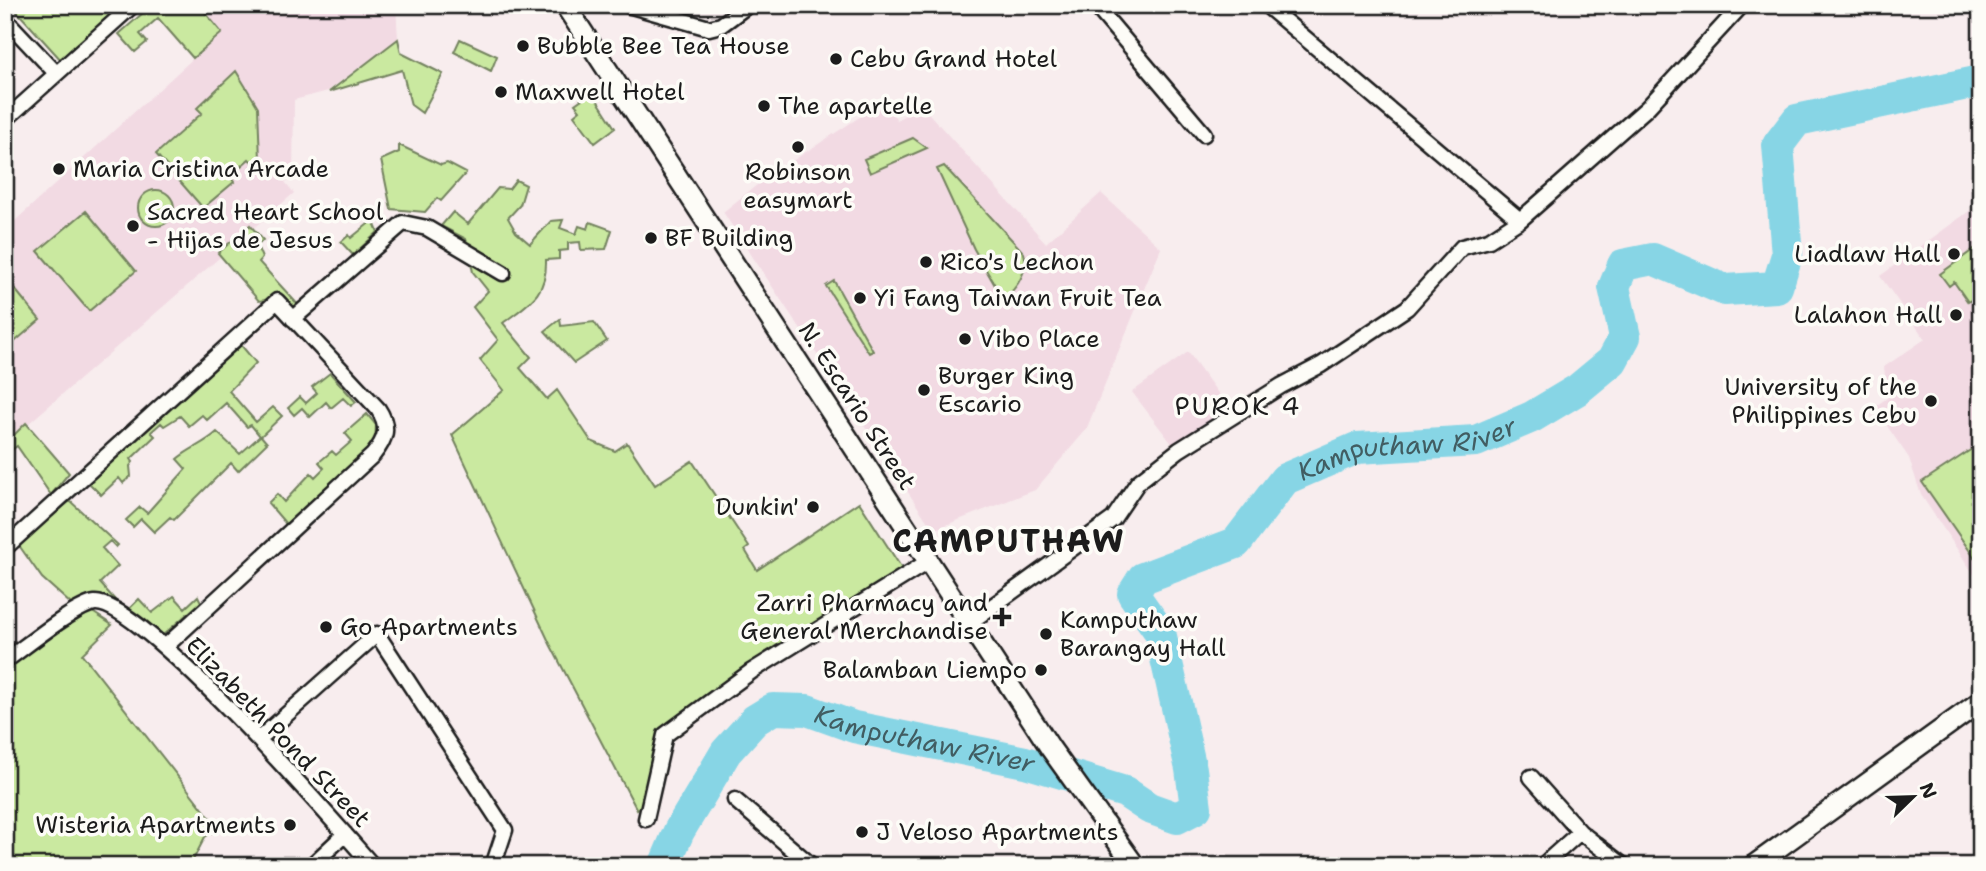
<svg xmlns="http://www.w3.org/2000/svg" width="1986" height="871" font-family="'Shantell Sans',sans-serif">
	<style>
		.built { fill: #f2dae3 }
		.green { fill: #cae9a0; stroke: #73825e; stroke-width: 2 }
		.lines { fill: none; stroke-linecap: round; stroke-linejoin: round }
		.river { stroke: #87d5e5; stroke-width: 32 }
		.street-casing { stroke: #1c1c1c; stroke-width: 19 }
		.secondary-casing { stroke: #1c1c1c; stroke-width: 24 }
		.street { stroke: #fdfcf7; stroke-width: 14 }
		.secondary { stroke: #fdfcf7; stroke-width: 19 }
		.poi-dot { fill: #1c1c1c; stroke: #fdfcf7; stroke-width: 2.5 }
		.labels { text-anchor: middle; stroke-width: 7; stroke-linejoin: round; paint-order: stroke }
		.poi-label { font-size: 24px; fill: #1c1c1c; stroke: #fdfcf7; text-anchor: start }
		.street-label { font-size: 24px; fill: #1c1c1c; stroke: #fdfcf7 }
		.neighbourhood-label { font-size: 26px; letter-spacing: 2px; fill: #1c1c1c; stroke: #fdfcf7 }
		.water-label { font-size: 26px; font-style: italic; fill: #415d62; stroke: #fdfcf7 }
		.district-label { font-size: 32px; font-weight: bold; letter-spacing: 2px; fill: #1c1c1c; stroke: #fdfcf7 }
	</style>
	<rect width="100%" height="100%" fill="#f8edee"/>
	<filter id="ink" filterUnits="userSpaceOnUse"><feTurbulence type="fractalNoise" baseFrequency=".0143" numOctaves="2"/><feDisplacementMap in="SourceGraphic" scale="14" xChannelSelector="R" yChannelSelector="G"/><feConvolveMatrix kernelMatrix="1 2 1 2 8 2 1 2 1" color-interpolation-filters="sRGB"/></filter>
	<g filter="url(#ink)">
		<!-- built -->
		<path class="built" d="M 199,5 L 396,5 L 398,39 L 328,91 L 294,100 L 293,175 L 285,182 L 294,193 L 5,444 L 5,230 L 221,33 Z
			M 884,101 L 897,120 L 921,105 L 1046,243 L 1101,193 L 1161,248 L 1086,430 L 1035,490 L 933,530 L 723,212 L 762,181 Z
			M 1972,209 L 1981,223 L 1981,585 L 1921,495 L 1909,458 L 1874,407 L 1890,396 L 1883,385 L 1886,383 L 1884,367 L 1925,339 L 1880,276 Z
			M 1188,352 L 1231,411 L 1176,449 L 1132,392 Z"/>
		<!-- green -->
		<path class="green" d="M 11,5 L 125,5 L 62,61 Z
			M 152,5 L 199,5 L 222,33 L 193,58 L 158,18 L 140,34 L 147,42 L 135,52 L 119,34 Z
			M 398,39 L 401,53 L 443,74 L 422,113 L 411,105 L 402,70 L 329,92 Z
			M 460,39 L 497,56 L 491,71 L 454,52 Z
			M 236,71 L 258,107 L 260,160 L 254,164 L 249,159 L 230,176 L 234,182 L 203,208 L 156,154 L 202,113 L 197,108 Z
			M 592,92 L 615,128 L 595,143 L 574,115 L 580,110 L 575,104 Z
			M 913,138 L 927,148 L 870,173 L 864,159 Z
			M 399,145 L 441,165 L 447,163 L 466,173 L 441,201 L 437,198 L 425,212 L 391,209 L 381,160 L 399,152 Z
			M 944,166 L 1024,253 C 1029,270 1017,289 1003,299 L 974,249 L 937,169 Z
			M 516,180 L 526,185 L 520,205 L 508,218 L 516,232 L 530,244 L 551,221 L 563,220 L 560,228 L 576,234 L 579,226 L 588,229 L 590,222 L 612,230 L 606,249 L 581,250 L 580,242 L 568,243 L 568,250 L 559,251 L 559,259 L 546,260 C 547,295 529,303 503,323 L 531,357 L 520,368 L 547,399 L 557,390 L 591,441 L 615,451 L 627,443 L 655,485 L 692,461 L 749,547 L 745,550 L 757,570 L 859,502 L 906,575 L 659,739 L 649,797 L 637,810 L 550,644 L 452,435 L 504,390 L 480,360 L 498,340 L 473,307 L 488,291 L 473,272 L 466,239 L 441,226 L 453,212 L 468,224 L 498,188 L 509,189 Z
			M138 208a18 18 0 1 1 36 0a18 18 0 1 1-36 0Z
			M 86,211 L 136,271 L 89,311 L 38,251 Z
			M 373,220 L 378,232 L 353,255 L 341,242 L 349,235 L 351,238 Z
			M 250,225 L 263,240 L 257,246 L 262,258 L 259,262 L 301,308 L 295,311 L 271,299 L 259,301 L 218,253 Z
			M 1981,244 L 1981,293 L 1968,302 L 1954,282 L 1949,286 L 1940,274 Z
			M 5,277 L 40,320 L 5,350 Z
			M 834,281 L 873,351 L 869,353 L 826,286 Z
			M 560,319 L 561,326 L 594,322 L 607,341 L 574,363 L 545,331 Z
			M 241,345 L 256,363 L 229,391 L 256,422 L 273,407 L 282,416 L 261,436 L 267,443 L 238,471 L 231,463 L 174,520 L 170,517 L 154,532 L 141,519 L 133,527 L 126,520 L 140,507 L 147,513 L 186,469 L 177,459 C 190,448 204,444 217,432 L 240,454 L 260,436 L 251,425 L 247,427 L 226,403 L 207,420 L 202,415 L 189,426 L 180,416 L 164,426 L 161,423 L 151,432 L 155,436 L 131,459 L 133,462 L 130,466 L 131,476 L 123,483 L 119,478 L 101,495 L 88,482 Z
			M 330,373 L 356,402 L 351,406 L 343,398 L 331,408 L 326,402 L 310,417 L 302,408 L 294,415 L 288,408 L 300,397 L 306,403 L 317,393 L 312,387 Z
			M 367,414 L 376,425 L 375,443 L 286,524 L 268,503 L 277,494 L 284,502 L 311,473 L 315,477 L 324,468 L 319,462 L 332,451 L 336,455 L 352,441 L 345,433 Z
			M 26,423 L 69,473 L 51,495 L 17,446 L 5,455 L 5,444 Z
			M 1981,443 L 1981,567 L 1922,482 Z
			M 70,501 L 118,545 L 116,547 L 110,541 L 102,548 L 118,566 L 100,583 L 115,600 L 93,596 L 71,604 L 42,578 L 18,544 Z
			M 174,596 L 185,608 L 198,596 L 201,602 L 163,635 L 156,634 L 126,612 L 139,599 L 152,613 Z
			M 91,611 L 112,625 L 82,654 L 218,828 L 205,837 L 190,866 L 5,866 L 5,657 L 67,615 Z"/>
		<g class="lines">
			<!-- river -->
			<path class="river" id="s1" d="M 664,866 L 679,831 L 726,752 L 755,720 L 773,709 L 807,710 L 854,727 L 1025,762 L 1125,792 L 1149,808 L 1177,818 L 1196,808 L 1191,769 L 1160,632 L 1133,594 L 1143,578 L 1236,543 L 1285,479 L 1357,448 L 1476,441 L 1532,417 L 1577,390 L 1612,361 L 1625,337 L 1614,287 L 1623,265 L 1653,259 L 1725,290 L 1777,287 L 1787,255 L 1778,145 L 1797,120 L 1981,81"/>
			<!-- street casing -->
			<g class="street-casing">
				<path id="street" d="M 628,5 L 709,28 L 721,25 L 748,5
					M 1095,5 L 1204,134
					M 1266,5 L 1520,220
					M 5,19 L 56,73
					M 5,120 L 133,5
					M 293,319 L 403,223 L 427,228 L 503,273
					M 5,548 L 277,301 L 378,409 C 390,427 386,439 373,455 L 165,647
					M 969,623 L 1113,519 L 1138,482 L 1179,450 L 1281,386 L 1321,365 L 1407,308 L 1462,247 L 1489,240 L 1520,220 L 1647,108 L 1742,5
					M 5,661 C 24,648 76,605 95,603 C 141,600 335,823 373,866
					M 259,739 L 377,634 L 505,830 L 493,866
					M 1531,777 L 1580,832 L 1624,866
					M 735,800 L 812,866
					M 646,819 L 665,735 L 752,671 L 929,561
					M 311,866 L 345,834
					M 1542,866 L 1580,832"/>
			</g>
			<!-- secondary casing -->
			<g class="secondary-casing">
				<path id="secondary" d="M 565,5 L 1051,749 L 1135,866
					M 1753,866 L 1981,701"/>
			</g>
			<!-- street -->
			<use href="#street" class="street"/>
			<!-- secondary -->
			<use href="#secondary" class="secondary"/>
		</g>
	</g>
	<!-- markers -->
	<g class="poi-dot">
		<circle cx="523" cy="46" r="7"/>
		<circle cx="836" cy="59" r="7"/>
		<circle cx="501" cy="92" r="7"/>
		<circle cx="764" cy="106" r="7"/>
		<circle cx="798" cy="147" r="7"/>
		<circle cx="59" cy="169" r="7"/>
		<circle cx="133" cy="226" r="7"/>
		<circle cx="651" cy="238" r="7"/>
		<circle cx="1954" cy="254" r="7"/>
		<circle cx="926" cy="262" r="7"/>
		<circle cx="860" cy="298" r="7"/>
		<circle cx="1956" cy="315" r="7"/>
		<circle cx="965" cy="339" r="7"/>
		<circle cx="924" cy="390" r="7"/>
		<circle cx="1931" cy="401" r="7"/>
		<circle cx="813" cy="507" r="7"/>
		<path d="M998.5 606.5h7v7h7v7h-7v7h-7v-7h-7v-7h7z"/>
		<circle cx="326" cy="627" r="7"/>
		<circle cx="1046" cy="634" r="7"/>
		<circle cx="1041" cy="670" r="7"/>
		<circle cx="290" cy="825" r="7"/>
		<circle cx="862" cy="832" r="7"/>
	</g>
	<g class="labels">
		<!-- poi labels -->
		<g class="poi-label">
			<text x="537" y="54">Bubble Bee Tea House</text>
			<text x="850" y="67">Cebu Grand Hotel</text>
			<text x="515" y="100">Maxwell Hotel</text>
			<text x="778" y="114">The apartelle</text>
			<text x="73" y="177">Maria Cristina Arcade</text>
			<text x="798" y="180" text-anchor="middle">Robinson<tspan x="798" dy="28">easymart</tspan></text>
			<text x="147" y="220">Sacred Heart School<tspan x="147" dy="28">- Hijas de Jesus</tspan></text>
			<text x="665" y="246">BF Building</text>
			<text x="1940" y="262" text-anchor="end">Liadlaw Hall</text>
			<text x="940" y="270">Rico's Lechon</text>
			<text x="874" y="306">Yi Fang Taiwan Fruit Tea</text>
			<text x="1942" y="323" text-anchor="end">Lalahon Hall</text>
			<text x="979" y="347">Vibo Place</text>
			<text x="938" y="384">Burger King<tspan x="938" dy="28">Escario</tspan></text>
			<text x="1917" y="395" text-anchor="end">University of the<tspan x="1917" dy="28">Philippines Cebu</tspan></text>
			<text x="799" y="515" text-anchor="end">Dunkin'</text>
			<text x="988" y="611" text-anchor="end">Zarri Pharmacy and<tspan x="988" dy="28">General Merchandise</tspan></text>
			<text x="1060" y="628">Kamputhaw<tspan x="1060" dy="28">Barangay Hall</tspan></text>
			<text x="340" y="635">Go Apartments</text>
			<text x="1027" y="678" text-anchor="end">Balamban Liempo</text>
			<text x="276" y="833" text-anchor="end">Wisteria Apartments</text>
			<text x="876" y="840">J Veloso Apartments</text>
		</g>
		<!-- street labels -->
		<g class="street-label">
			<text transform="translate(857 406) rotate(57)" y="8">N. Escario Street</text>
			<text transform="translate(278 732) rotate(46)" y="8">Elizabeth Pond Street</text>
		</g>
		<!-- neighbourhood labels -->
		<g class="neighbourhood-label">
			<text x="1238" y="415">PUROK 4</text>
		</g>
		<!-- water labels -->
		<g class="water-label">
			<text dy="9" stroke="none"><textPath href="#s1" startOffset="1190">Kamputhaw River</textPath></text>
			<text dy="9" stroke="none"><textPath href="#s1" startOffset="350">Kamputhaw River</textPath></text>
		</g>
		<!-- district labels -->
		<g class="district-label">
			<text x="1009" y="552">CAMPUTHAW</text>
		</g>
	</g>
	<!-- margin -->
	<rect width="1986" height="871" fill="none" stroke="#fdfcf7" stroke-width="28"/>
	<rect x="14" y="14" width="1958" height="843" fill="none" stroke="#1c1c1c" stroke-width="2.5" filter="url(#ink)"/>
	<!-- north arrow -->
	<g transform="translate(1913 797) rotate(67)" stroke="#fdfcf7" stroke-width="5" paint-order="stroke">
	<path d="M0-5L12 26L0 18L-12 26Z" fill="#1c1c1c"/>
	<text y="-10" font-size="19" font-weight="bold" text-anchor="middle" fill="#1c1c1c">N</text>
	</g>
</svg>
